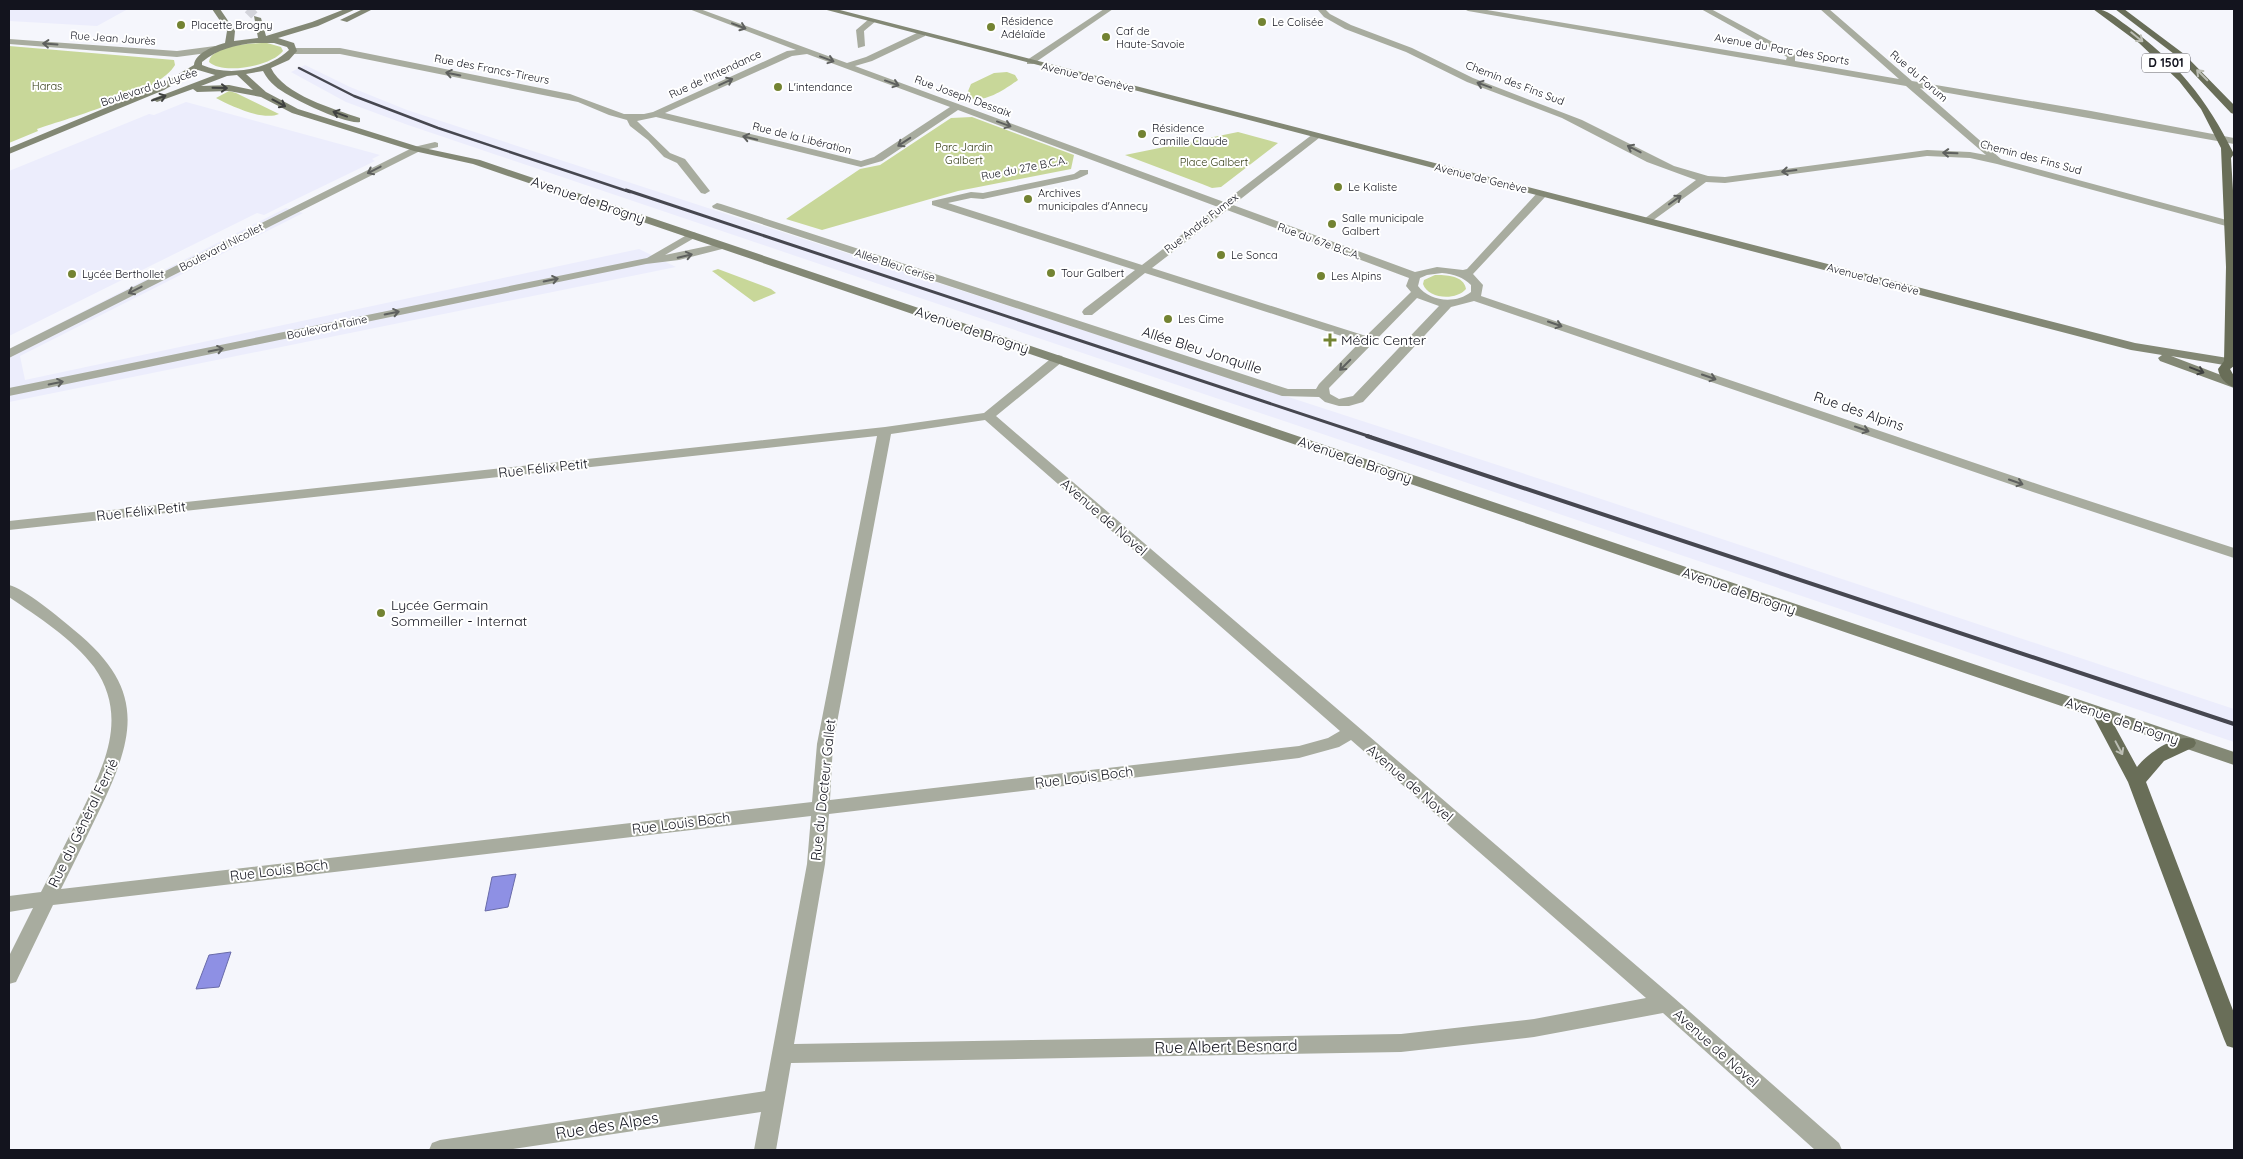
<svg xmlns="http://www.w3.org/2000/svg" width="2243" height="1159" font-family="Quicksand,sans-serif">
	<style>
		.built { fill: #ecedfc }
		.green { fill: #c8d799 }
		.water { fill: #8e90e4; stroke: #696ba9 }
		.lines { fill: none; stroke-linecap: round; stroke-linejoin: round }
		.secondary-tunnel { stroke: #d3d4db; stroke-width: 9; stroke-dasharray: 9 4.5; stroke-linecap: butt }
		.street { fill: #a8ac9f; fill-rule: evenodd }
		.secondary { fill: #838875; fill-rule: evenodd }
		.primary { fill: #696e58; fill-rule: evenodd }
		.rail-far2 { stroke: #464750; stroke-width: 2.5 }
		.rail-far1 { stroke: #464750; stroke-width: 3 }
		.rail { stroke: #464750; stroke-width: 4 }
		.oneway { stroke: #5e605e }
		.oneway2 { stroke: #bcbeb4 }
		.oneway3 { stroke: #404241 }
		.poi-dot { fill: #738332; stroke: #fff; stroke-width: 2 }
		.labels { text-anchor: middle; stroke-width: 4; stroke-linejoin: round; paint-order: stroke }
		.far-poi-label { font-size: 11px; fill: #13141e; stroke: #fff; text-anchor: start }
		.far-street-label { font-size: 11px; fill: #13141e; stroke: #fff }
		.far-park-label { font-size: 11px; fill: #323a13; stroke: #fff }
		.shield { fill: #fff; stroke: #5a5a62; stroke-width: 1 }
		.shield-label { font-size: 12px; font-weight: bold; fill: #13141e }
		.street-label { font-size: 14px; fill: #13141e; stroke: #fff }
		.poi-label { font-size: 14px; fill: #13141e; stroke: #fff; text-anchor: start }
		.near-street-label { font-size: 16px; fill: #13141e; stroke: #fff }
	</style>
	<rect width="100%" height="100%" fill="#f5f6fc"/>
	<!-- built -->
	<path class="built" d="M 9,9 L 128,9 L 97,26 L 9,21 Z
		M 305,65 L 350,87 L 407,110 L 1574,490 L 2234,709 L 2234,742 L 408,125 L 346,102 L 291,72 Z
		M 186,102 L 380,155 L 372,159 L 375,161 L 284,205 L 264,215 L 257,213 L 9,336 L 9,171 L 149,114 L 154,115 Z
		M 286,208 L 303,213 L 20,356 L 25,380 L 639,249 L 676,267 L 9,402 L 9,349 Z"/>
	<!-- green -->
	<path class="green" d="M 267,43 L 281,47 L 283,51 C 272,66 223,75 209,62 C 211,45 253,43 267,43 Z
		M 9,46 L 174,60 L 175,65 C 159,93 69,118 37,129 L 38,131 L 9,143 Z
		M 1007,72 L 1015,75 L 1018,80 C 1005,89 982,106 966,96 L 971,84 L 994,73 Z
		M 229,91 L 236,93 L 279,114 C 263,121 231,106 216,98 Z
		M 972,117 L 1074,155 L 1071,169 L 958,191 L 822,230 L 786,219 L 860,169 L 880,165 L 951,118 Z
		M 1238,132 L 1278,143 L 1221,187 L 1212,188 L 1202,184 L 1125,155 Z
		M 718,269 L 771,289 L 776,293 L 754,302 L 712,271 Z
		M 1435,275 C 1445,275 1464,275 1466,289 C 1456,301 1428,299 1423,284 L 1424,280 Z"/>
	<!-- water -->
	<path class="water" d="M 516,874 L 508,907 L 485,911 L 492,877 Z
		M 231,952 L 219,987 L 196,989 L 209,955 Z"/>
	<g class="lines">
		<!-- secondary-tunnel -->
		<path class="secondary-tunnel" d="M 248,9 L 257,18"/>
		<!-- street -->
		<path class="street" d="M 689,9 L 700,9 L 847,63 L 866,57 L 919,32 L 925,32 L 925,36 L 872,61 L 855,66 L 1224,202 L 1313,134 L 1319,134 L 1319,138 L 1233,205 L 1415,272 L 1437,267 L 1463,270 L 1467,269 L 1538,192 L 1546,192 L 1546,196 L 1473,274 L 1483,285 L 1481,296 L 2043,486 L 2234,548 L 2234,558 L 2033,492 L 1474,301 L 1451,307 L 1363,402 L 1349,406 L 1339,406 L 1325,402 L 1319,397 L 1282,396 L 713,208 L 712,206 L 717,203 L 721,204 L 1288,389 L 1316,389 L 1319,384 L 1360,342 L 1145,273 L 1092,315 L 1084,315 L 1082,312 L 1084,309 L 1135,270 L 932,205 L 932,201 L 971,192 L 983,193 L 1074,174 L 1080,170 L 1088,170 L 1088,174 L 1077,179 L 983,199 L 971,198 L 948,203 L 1142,265 L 1218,207 L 958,110 L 882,161 L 861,167 L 656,117 L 637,121 L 670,153 L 685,159 L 710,191 L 705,194 L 701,193 L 677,163 L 664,157 L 648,140 L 630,126 L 627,120 L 609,115 L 578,102 L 340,54 L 293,54 L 289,51 L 293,48 L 340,48 L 570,94 L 624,114 L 644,114 L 653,112 L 787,51 L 796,50 ZM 807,54 L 950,107 L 874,157 L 861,161 L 665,113 L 792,56 ZM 1227,210 L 1409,278 L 1406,286 L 1411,292 L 1366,336 L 1152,268 ZM 1442,273 C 1454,274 1463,277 1471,285 L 1471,292 C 1456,304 1430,302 1418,286 L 1420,278 L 1427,275 ZM 1417,298 L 1439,306 L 1353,396 L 1339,399 L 1330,394 L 1329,388 Z
			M 1104,9 L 1113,9 L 1033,64 L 1027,64 L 1027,60 Z
			M 1317,9 L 1325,9 L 1330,14 L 1351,25 L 1412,48 L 1473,78 L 1582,120 L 1674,166 L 1708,176 L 1725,177 L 1927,150 L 1970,152 L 1986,155 L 1906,86 L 1468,11 L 1464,9 L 1481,9 L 1786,60 L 1787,57 L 1701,9 L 1711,9 L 1795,54 L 1795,61 L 1899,79 L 1820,9 L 1829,9 L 1912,81 L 2091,111 L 2234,138 L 2234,144 L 1920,88 L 2001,159 L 2234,222 L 2234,226 L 2226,226 L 1997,164 L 1970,158 L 1927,156 L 1725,183 L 1706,182 L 1648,224 L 1643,221 L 1644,219 L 1696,180 L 1647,162 L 1562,118 L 1467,82 L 1406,52 L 1345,29 L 1324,17 Z
			M 869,19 L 876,21 L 864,31 L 865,46 L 858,48 L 856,30 Z
			M 9,39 L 177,51 L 215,46 L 219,49 L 215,52 L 177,57 L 9,44 Z
			M 435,142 L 438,143 L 438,147 L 420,151 L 9,358 L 9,349 L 414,147 Z
			M 692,232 L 696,233 L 697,235 L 696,237 L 665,255 L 722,243 L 727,246 L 726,248 L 679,260 L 646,264 L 9,396 L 9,388 L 647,258 Z
			M 1058,355 L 1062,356 L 1064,359 L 1062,362 L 996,416 L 1673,997 L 1839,1143 L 1842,1150 L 1815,1150 L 1663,1013 L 1534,1037 L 1401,1052 L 791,1063 L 776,1150 L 754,1150 L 761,1112 L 507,1150 L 429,1150 L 432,1143 L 440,1140 L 765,1091 L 807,864 L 811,816 L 53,905 L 16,982 L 9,984 L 9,956 L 33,908 L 9,912 L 9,896 L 41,892 C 54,867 66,842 79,817 C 103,768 130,718 94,667 C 72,638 38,617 9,597 L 9,585 C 25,589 60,618 74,630 C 144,687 137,732 101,807 C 88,834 75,861 61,889 L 812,802 L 817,744 L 877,436 L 9,530 L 9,521 L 885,427 L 984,413 L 1054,356 ZM 985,420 L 1340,731 L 1328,738 L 1299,746 L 830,800 L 833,744 L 891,434 ZM 1351,740 L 1646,998 L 1534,1019 L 1401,1034 L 794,1044 L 825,864 L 829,814 L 1299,758 L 1339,747 Z"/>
		<!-- secondary -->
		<path class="secondary" d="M 212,9 L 220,9 L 235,31 L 234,41 L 258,38 L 254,16 L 261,18 L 266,36 L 312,22 L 345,9 L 356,9 L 318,26 L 278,38 L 294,43 L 297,51 L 289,60 L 271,68 C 284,95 334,109 360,118 L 360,122 C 346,125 287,97 275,86 C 270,82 266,77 263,71 L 246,74 L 266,92 L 298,109 L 419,147 L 480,160 L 2234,752 L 2234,765 L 473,164 L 414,151 L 292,113 L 261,97 L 229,91 L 197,92 L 193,89 L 157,102 L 152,99 L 215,75 L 198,70 L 164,90 L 9,154 L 9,148 L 158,86 L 194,65 C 195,53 214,46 225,43 L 227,31 ZM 255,43 L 274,43 L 287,47 L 289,50 C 268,70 228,77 202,65 L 202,62 C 218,49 235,45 255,43 ZM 237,75 L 253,90 L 229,85 L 201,86 L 227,76 Z
			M 363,9 L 373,9 L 347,22 L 340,20 Z
			M 823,9 L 836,9 L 2135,343 L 2234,359 L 2234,365 L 2230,366 L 2171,356 L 2234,380 L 2234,388 L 2160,361 L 2158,358 L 2162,355 L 2131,350 Z"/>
		<!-- primary -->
		<path class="primary" d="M 2093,9 C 2106,8 2116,18 2126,25 C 2176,61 2207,99 2234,154 L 2231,158 L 2234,207 L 2234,366 L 2230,369 L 2234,376 L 2234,387 C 2226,385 2219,377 2218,369 L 2224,361 L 2226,267 L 2221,148 L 2201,109 L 2179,81 L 2139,43 Z
			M 2115,9 L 2124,9 L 2184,54 L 2234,105 L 2234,114 L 2231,113 L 2178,57 Z
			M 2100,708 L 2106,710 L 2137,767 C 2148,753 2176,733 2194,739 L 2196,743 L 2194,747 L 2164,761 L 2146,782 L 2234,1013 L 2234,1048 L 2227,1046 L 2224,1039 L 2128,782 L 2092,714 L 2094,710 Z"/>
		<!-- rail-far2 -->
		<path class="rail-far2" d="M 299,68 L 354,96 L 438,128 L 630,192"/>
		<!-- rail-far1 -->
		<path class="rail-far1" d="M 626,190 L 1371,437"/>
		<!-- rail -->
		<path class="rail" d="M 1367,436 L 2234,724"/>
	</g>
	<!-- one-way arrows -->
	<defs><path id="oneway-shaft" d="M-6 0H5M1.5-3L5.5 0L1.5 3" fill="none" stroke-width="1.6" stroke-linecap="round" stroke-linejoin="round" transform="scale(1.25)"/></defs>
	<g class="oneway">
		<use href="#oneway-shaft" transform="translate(739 26) rotate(21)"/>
		<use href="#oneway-shaft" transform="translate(50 44) rotate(-176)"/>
		<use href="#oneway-shaft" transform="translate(827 59) rotate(20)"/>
		<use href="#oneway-shaft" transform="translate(453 74) rotate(-169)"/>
		<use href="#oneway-shaft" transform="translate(726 82) rotate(-25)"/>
		<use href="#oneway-shaft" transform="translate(892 83) rotate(20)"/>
		<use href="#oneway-shaft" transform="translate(1484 85) rotate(-160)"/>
		<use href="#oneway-shaft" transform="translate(1004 124) rotate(20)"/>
		<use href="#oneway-shaft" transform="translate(750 138) rotate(-166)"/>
		<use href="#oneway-shaft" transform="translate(904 142) rotate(147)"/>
		<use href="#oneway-shaft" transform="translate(1634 149) rotate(-153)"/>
		<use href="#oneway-shaft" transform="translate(1950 153) rotate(-178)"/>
		<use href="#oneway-shaft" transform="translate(374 170) rotate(153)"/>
		<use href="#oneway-shaft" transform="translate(1789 171) rotate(173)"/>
		<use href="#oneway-shaft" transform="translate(1675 200) rotate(-36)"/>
		<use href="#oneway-shaft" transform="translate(685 256) rotate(-14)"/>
		<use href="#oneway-shaft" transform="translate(551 280) rotate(-12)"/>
		<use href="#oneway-shaft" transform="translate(135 290) rotate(153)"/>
		<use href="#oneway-shaft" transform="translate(392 313) rotate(-12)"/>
		<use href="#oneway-shaft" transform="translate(1555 324) rotate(19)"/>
		<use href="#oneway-shaft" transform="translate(216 350) rotate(-12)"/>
		<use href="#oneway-shaft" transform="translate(1345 365) rotate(135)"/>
		<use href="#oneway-shaft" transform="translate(1709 377) rotate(19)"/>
		<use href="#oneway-shaft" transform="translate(56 383) rotate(-12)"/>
		<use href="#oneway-shaft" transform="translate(1862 429) rotate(19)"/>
		<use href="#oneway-shaft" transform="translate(2016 482) rotate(19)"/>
	</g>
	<g class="oneway2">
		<use href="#oneway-shaft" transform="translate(2137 37) rotate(39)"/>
		<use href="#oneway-shaft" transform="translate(2202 75) rotate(-135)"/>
		<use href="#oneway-shaft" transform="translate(2119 748) rotate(62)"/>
	</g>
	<g class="oneway3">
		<use href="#oneway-shaft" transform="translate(220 88) rotate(1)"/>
		<use href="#oneway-shaft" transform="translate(159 98) rotate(-19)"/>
		<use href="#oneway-shaft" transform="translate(279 103) rotate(28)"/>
		<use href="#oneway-shaft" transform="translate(340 114) rotate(-160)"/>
		<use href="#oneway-shaft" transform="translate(2197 370) rotate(21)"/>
	</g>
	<!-- markers -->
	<g class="poi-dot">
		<circle cx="1262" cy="22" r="5"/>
		<circle cx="181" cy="25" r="5"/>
		<circle cx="991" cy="27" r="5"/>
		<circle cx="1106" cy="37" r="5"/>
		<circle cx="778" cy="87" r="5"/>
		<circle cx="1142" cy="134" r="5"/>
		<circle cx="1338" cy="187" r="5"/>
		<circle cx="1028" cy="199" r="5"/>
		<circle cx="1332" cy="224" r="5"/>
		<circle cx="1221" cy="255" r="5"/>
		<circle cx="1051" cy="273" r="5"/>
		<circle cx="72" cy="274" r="5"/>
		<circle cx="1321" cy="276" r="5"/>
		<circle cx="1168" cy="319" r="5"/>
		<path d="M1327.5 332.5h5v5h5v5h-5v5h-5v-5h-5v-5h5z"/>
		<circle cx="381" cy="613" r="5"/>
	</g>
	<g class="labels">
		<!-- far-poi labels -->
		<g class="far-poi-label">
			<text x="1001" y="25">Résidence<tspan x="1001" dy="13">Adélaïde</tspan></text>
			<text x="1272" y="26">Le Colisée</text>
			<text x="191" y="29">Placette Brogny</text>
			<text x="1116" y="35">Caf de<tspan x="1116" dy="13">Haute-Savoie</tspan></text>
			<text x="788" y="91">L'intendance</text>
			<text x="1152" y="132">Résidence<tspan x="1152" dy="13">Camille Claude</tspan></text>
			<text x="1348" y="191">Le Kaliste</text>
			<text x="1038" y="197">Archives<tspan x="1038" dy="13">municipales d'Annecy</tspan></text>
			<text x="1342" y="222">Salle municipale<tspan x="1342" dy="13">Galbert</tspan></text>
			<text x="1231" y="259">Le Sonca</text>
			<text x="1061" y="277">Tour Galbert</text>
			<text x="82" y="278">Lycée Berthollet</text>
			<text x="1331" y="280">Les Alpins</text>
			<text x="1178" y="323">Les Cime</text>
		</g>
		<!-- far-street labels -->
		<g class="far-street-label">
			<text transform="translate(113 38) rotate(4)" y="4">Rue Jean Jaurès</text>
			<text transform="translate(1782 49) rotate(10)" y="4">Avenue du Parc des Sports</text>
			<text transform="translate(492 69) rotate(11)" y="4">Rue des Francs-Tireurs</text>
			<text transform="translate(715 74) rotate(-25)" y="4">Rue de l'Intendance</text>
			<text transform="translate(1919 76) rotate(41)" y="4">Rue du Forum</text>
			<text transform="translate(1088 77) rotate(14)" y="4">Avenue de Genève</text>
			<text transform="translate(1515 83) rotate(21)" y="4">Chemin des Fins Sud</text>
			<text transform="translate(149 87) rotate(-18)" y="4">Boulevard du Lycée</text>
			<text transform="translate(963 96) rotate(20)" y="4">Rue Joseph Dessaix</text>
			<text transform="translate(802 138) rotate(14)" y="4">Rue de la Libération</text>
			<text transform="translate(2031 157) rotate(15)" y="4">Chemin des Fins Sud</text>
			<text transform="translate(1024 168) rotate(-11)" y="4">Rue du 27e B.C.A.</text>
			<text transform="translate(1481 178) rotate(14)" y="4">Avenue de Genève</text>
			<text transform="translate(1201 223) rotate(-38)" y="4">Rue André Fumex</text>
			<text transform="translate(1319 241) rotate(20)" y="4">Rue du 67e B.C.A.</text>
			<text transform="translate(221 247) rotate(-27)" y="4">Boulevard Nicollet</text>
			<text transform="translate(895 265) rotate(18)" y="4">Allée Bleu Cerise</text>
			<text transform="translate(1873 279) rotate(15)" y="4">Avenue de Genève</text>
			<text transform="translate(327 327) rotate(-12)" y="4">Boulevard Taine</text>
		</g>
		<!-- far-park labels -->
		<g class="far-park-label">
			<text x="47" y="90">Haras</text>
			<text x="964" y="151">Parc Jardin<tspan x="964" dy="13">Galbert</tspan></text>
			<text x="1214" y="166">Place Galbert</text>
		</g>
		<!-- shield labels -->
		<rect class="shield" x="2142" y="53.5" width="48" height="19" rx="4"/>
		<g class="shield-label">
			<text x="2166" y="67">D 1501</text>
		</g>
		<!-- street labels -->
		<g class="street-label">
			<text transform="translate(588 200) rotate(19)" y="5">Avenue de Brogny</text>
			<text transform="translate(972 330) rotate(19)" y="5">Avenue de Brogny</text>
			<text transform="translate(1202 350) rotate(18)" y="5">Allée Bleu Jonquille</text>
			<text transform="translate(1859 411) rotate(19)" y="5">Rue des Alpins</text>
			<text transform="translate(1355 460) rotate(19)" y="5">Avenue de Brogny</text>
			<text transform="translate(543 468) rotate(-6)" y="5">Rue Félix Petit</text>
			<text transform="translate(141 511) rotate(-6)" y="5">Rue Félix Petit</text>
			<text transform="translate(1104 517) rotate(41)" y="5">Avenue de Novel</text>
			<text transform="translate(1739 591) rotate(19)" y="5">Avenue de Brogny</text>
			<text transform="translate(2122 721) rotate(19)" y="5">Avenue de Brogny</text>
			<text transform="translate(1084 777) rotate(-7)" y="5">Rue Louis Boch</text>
			<text transform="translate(1410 783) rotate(41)" y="5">Avenue de Novel</text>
			<text transform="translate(823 790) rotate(-84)" y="5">Rue du Docteur Gallet</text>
			<text transform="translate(83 823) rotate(-64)" y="5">Rue du Général Ferrié</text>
			<text transform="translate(681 823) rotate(-7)" y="5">Rue Louis Boch</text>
			<text transform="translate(279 870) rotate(-7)" y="5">Rue Louis Boch</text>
			<text transform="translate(1716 1048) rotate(42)" y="5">Avenue de Novel</text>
		</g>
		<!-- poi labels -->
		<g class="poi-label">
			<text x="1341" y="345">Médic Center</text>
			<text x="391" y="610">Lycée Germain<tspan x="391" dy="16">Sommeiller - Internat</tspan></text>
		</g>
		<!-- near-street labels -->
		<g class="near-street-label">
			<text transform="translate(1226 1046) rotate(-1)" y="6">Rue Albert Besnard</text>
			<text transform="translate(607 1125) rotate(-9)" y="6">Rue des Alpes</text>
		</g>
	</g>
	<!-- border -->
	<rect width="2243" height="1159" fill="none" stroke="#13141e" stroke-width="20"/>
</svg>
